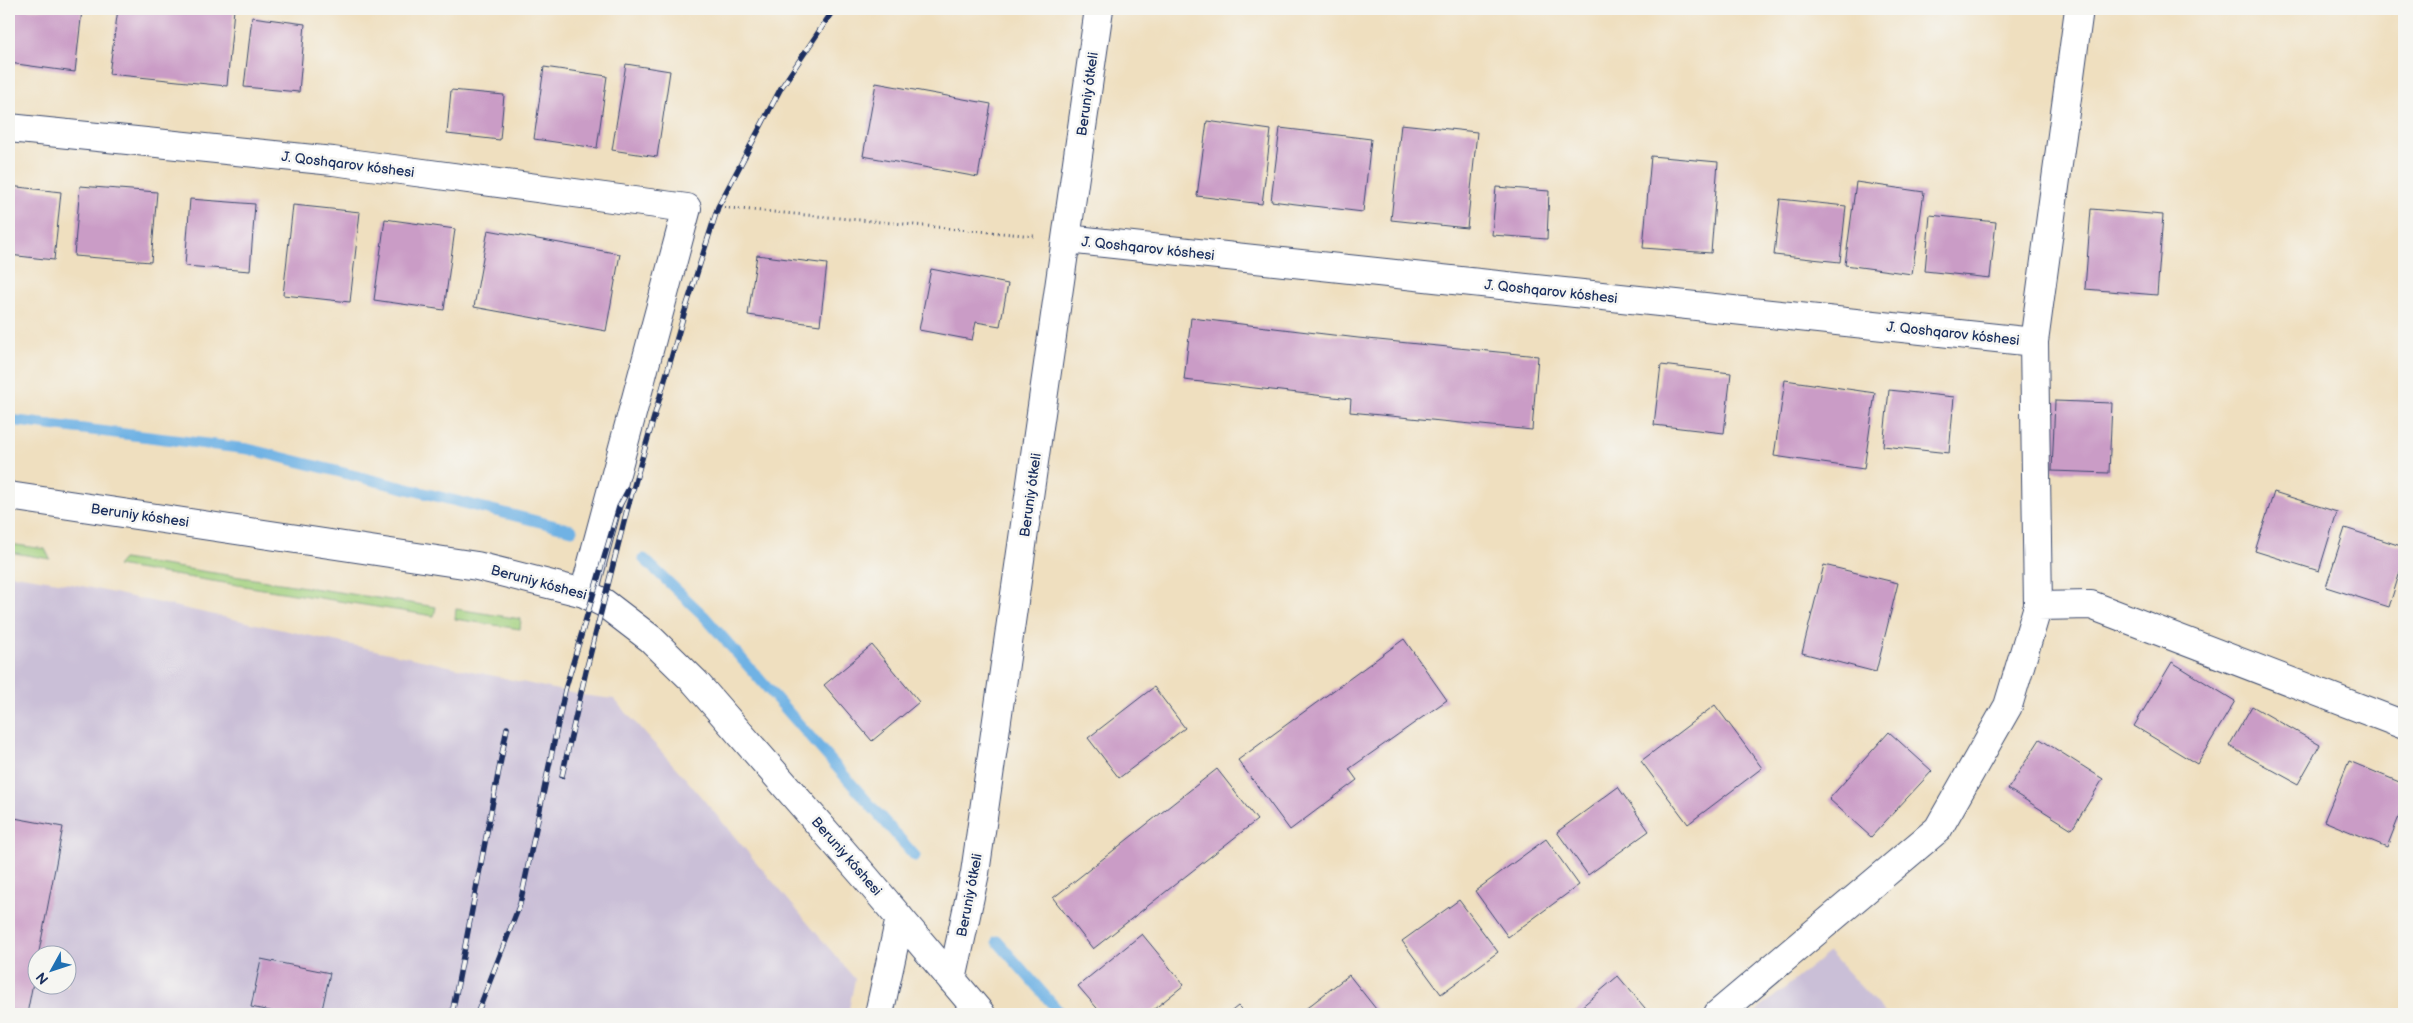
<svg xmlns="http://www.w3.org/2000/svg" width="2413" height="1023" font-family="'Balsamiq Sans',sans-serif">
	<style>
		.industrial { fill: #cabfd7; fill-rule: evenodd }
		.green { fill: #a3d07e; stroke: #5f806e }
		.lines { fill: none; stroke-linecap: round; stroke-linejoin: round }
		.stream { stroke: #6fb2e4; stroke-width: 11 }
		.building { fill: #ca9cc6 }
		.minor-casing { stroke: #3b496d; stroke-width: 30 }
		.path { stroke: #3b496d; stroke-width: 3; stroke-dasharray: 1 4; stroke-linecap: butt }
		.minor { stroke: #fff; stroke-width: 28 }
		.rail-casing { stroke: #1b2f5e; stroke-width: 5.5 }
		.rail { stroke: #f6f6f2; stroke-width: 4; stroke-dasharray: 11; stroke-linecap: butt }
		.labels { text-anchor: middle; stroke-width: 5; stroke-linejoin: round; paint-order: stroke }
		.street-label { font-size: 14px; fill: #1b2f5e; stroke: #f6f6f2 }
	</style>
	<rect width="100%" height="100%" fill="#f6f6f2"/>
	<filter id="ink" filterUnits="userSpaceOnUse"><feTurbulence type="fractalNoise" baseFrequency=".02" numOctaves="2"/><feDisplacementMap in="SourceGraphic" scale="10" xChannelSelector="R" yChannelSelector="G"/><feConvolveMatrix kernelMatrix="1 2 1 2 8 2 1 2 1" color-interpolation-filters="sRGB"/></filter>
	<filter id="wash" filterUnits="userSpaceOnUse"><feTurbulence type="fractalNoise" baseFrequency=".0096" numOctaves="4" result="noise"/><feDisplacementMap in="SourceGraphic" scale="20" xChannelSelector="R" yChannelSelector="G"/><feGaussianBlur stdDeviation="1.12" result="paint"/><feColorMatrix in="noise" values="0 0 0 0 0 0 0 0 0 0 0 0 0 0 0 0 0 1.4 0 .05"/><feComposite in="paint" operator="in"/></filter>
	<g filter="url(#wash)">
		<rect width="100%" height="100%" fill="#efdfbf"/>
		<!-- industrial -->
		<path class="industrial" d="M 9,574 L 77,585 L 581,695 L 614,699 L 686,779 L 855,979 L 848,1014 L 9,1014 ZM 38,956 L 68,956 L 68,986 L 38,986 Z
			M 1829,952 L 1886,1014 L 1753,1014 Z"/>
		<!-- green -->
		<path class="green" d="M 9,544 L 45,549 L 50,559 L 9,552 Z
			M 123,559 L 436,607 L 434,616 L 117,566 Z
			M 456,609 L 521,619 L 520,629 L 455,619 Z"/>
		<g class="lines">
			<!-- stream -->
			<path class="stream" d="M 9,420 L 248,449 L 572,530
				M 644,559 L 704,616 L 915,856
				M 997,941 L 1061,1014"/>
		</g>
		<g id="blocks">
			<!-- building -->
			<path class="building" d="M 9,9 L 82,10 L 75,72 L 9,63 Z
				M 118,9 L 171,11 L 171,9 L 234,9 L 227,86 L 109,74 Z
				M 252,17 L 305,24 L 299,92 L 244,87 Z
				M 626,64 L 670,71 L 657,157 L 612,150 Z
				M 544,67 L 607,76 L 597,148 L 534,139 Z
				M 876,83 L 991,104 L 978,177 L 863,156 Z
				M 451,90 L 504,95 L 500,140 L 447,134 Z
				M 1207,121 L 1271,130 L 1262,204 L 1197,196 Z
				M 1401,124 L 1477,132 L 1467,228 L 1391,220 Z
				M 1280,128 L 1371,139 L 1363,212 L 1271,201 Z
				M 1651,156 L 1718,162 L 1711,253 L 1643,248 Z
				M 1856,182 L 1924,192 L 1912,274 L 1845,265 Z
				M 9,186 L 61,192 L 54,260 L 9,255 Z
				M 80,186 L 157,192 L 151,262 L 74,256 Z
				M 1496,187 L 1549,191 L 1547,239 L 1492,235 Z
				M 190,199 L 255,204 L 250,271 L 185,266 Z
				M 1780,199 L 1846,206 L 1840,262 L 1774,255 Z
				M 293,205 L 360,212 L 350,302 L 283,295 Z
				M 2091,209 L 2163,215 L 2157,295 L 2085,289 Z
				M 1930,215 L 1996,222 L 1990,278 L 1925,271 Z
				M 385,219 L 455,229 L 444,310 L 374,300 Z
				M 488,230 L 620,254 L 606,331 L 474,307 Z
				M 757,255 L 827,264 L 820,325 L 748,315 Z
				M 931,269 L 1008,284 L 1000,326 L 976,322 L 972,340 L 919,330 Z
				M 1191,318 L 1358,338 L 1538,356 L 1532,430 L 1350,412 L 1351,399 L 1184,380 Z
				M 1661,365 L 1731,373 L 1724,433 L 1654,425 Z
				M 1785,380 L 1875,393 L 1864,469 L 1774,456 Z
				M 1889,390 L 1954,397 L 1949,453 L 1883,446 Z
				M 2055,401 L 2112,403 L 2109,473 L 2052,471 Z
				M 2274,492 L 2337,512 L 2319,571 L 2255,551 Z
				M 2345,528 L 2404,547 L 2404,559 L 2389,607 L 2326,587 Z
				M 1824,565 L 1898,583 L 1876,672 L 1802,653 Z
				M 1404,639 L 1447,700 L 1349,769 L 1357,780 L 1290,830 L 1238,760 Z
				M 872,645 L 919,702 L 872,741 L 824,685 Z
				M 2172,662 L 2235,701 L 2197,764 L 2134,726 Z
				M 1154,687 L 1185,728 L 1119,778 L 1088,738 Z
				M 1715,705 L 1762,768 L 1688,824 L 1641,761 Z
				M 2252,706 L 2320,745 L 2298,784 L 2229,746 Z
				M 1889,732 L 1932,771 L 1871,837 L 1829,799 Z
				M 2040,739 L 2103,779 L 2072,829 L 2008,789 Z
				M 2349,761 L 2404,784 L 2404,804 L 2387,847 L 2324,821 Z
				M 1217,769 L 1257,820 L 1093,949 L 1053,898 Z
				M 1618,787 L 1649,831 L 1588,875 L 1557,832 Z
				M 9,817 L 63,827 L 27,1014 L 9,1014 Z
				M 1546,839 L 1579,885 L 1508,937 L 1475,891 Z
				M 1459,900 L 1498,952 L 1441,994 L 1402,941 Z
				M 1142,934 L 1184,985 L 1148,1014 L 1102,1014 L 1078,986 Z
				M 261,959 L 330,973 L 321,1014 L 284,1014 L 251,1007 Z
				M 1349,975 L 1380,1014 L 1299,1014 Z
				M 1618,976 L 1650,1014 L 1573,1014 Z
				M 1238,1006 L 1246,1014 L 1228,1014 Z"/>
		</g>
	</g>
	<g filter="url(#ink)">
		<use href="#blocks" fill-opacity="0" stroke="#3b496d" stroke-width="1"/>
		<g class="lines">
			<!-- minor casing -->
			<g class="minor-casing">
				<path id="minor" d="M 9,128 L 333,161 L 687,208 L 584,593
					M 1067,239 L 2034,342
					M 9,496 L 477,566 L 584,593 L 604,603 L 651,639 L 695,682 L 866,878 L 981,1014
					M 2038,606 L 2091,605 L 2404,725
					M 952,980 L 975,873 L 1099,9
					M 879,1014 L 900,918
					M 1718,1014 L 1938,829 L 2008,706 L 2038,606 L 2034,342 L 2079,9"/>
			</g>
			<!-- path -->
			<path class="path" d="M 719,207 L 1034,236"/>
			<!-- minor -->
			<use href="#minor" class="minor"/>
			<!-- rail casing -->
			<g class="rail-casing">
				<path id="rail" d="M 562,776 L 586,671 L 627,510 L 684,314 L 718,207 L 781,88 L 834,9
					M 452,1014 L 507,728
					M 477,1014 L 520,904 L 565,690 L 619,507 L 628,490"/>
			</g>
			<!-- rail -->
			<use href="#rail" class="rail"/>
		</g>
	</g>
	<g class="labels">
		<!-- street labels -->
		<g class="street-label">
			<text transform="translate(1087 94) rotate(-82)" y="5">Beruniy ótkeli</text>
			<text transform="translate(348 164) rotate(7)" y="5">J. Qoshqarov kóshesi</text>
			<text transform="translate(1148 248) rotate(6)" y="5">J. Qoshqarov kóshesi</text>
			<text transform="translate(1551 291) rotate(6)" y="5">J. Qoshqarov kóshesi</text>
			<text transform="translate(1953 333) rotate(6)" y="5">J. Qoshqarov kóshesi</text>
			<text transform="translate(1030 495) rotate(-82)" y="5">Beruniy ótkeli</text>
			<text transform="translate(140 515) rotate(8)" y="5">Beruniy kóshesi</text>
			<text transform="translate(539 582) rotate(15)" y="5">Beruniy kóshesi</text>
			<text transform="translate(847 856) rotate(49)" y="5">Beruniy kóshesi</text>
			<text transform="translate(969 895) rotate(-79)" y="5">Beruniy ótkeli</text>
		</g>
	</g>
	<!-- margin -->
	<rect width="2413" height="1023" fill="none" stroke="#f6f6f2" stroke-width="30"/>
	<!-- north arrow -->
	<g transform="translate(52 970) rotate(230)"><circle r="24" fill="#f6f6f2" stroke="#9ea6b7"/>
	<path d="M0-4L9 19L0 12L-9 19Z" fill="#1f6fb2"/>
	<text y="-8" font-size="14" font-weight="bold" text-anchor="middle" fill="#1b2f5e">N</text>
	</g>
</svg>
